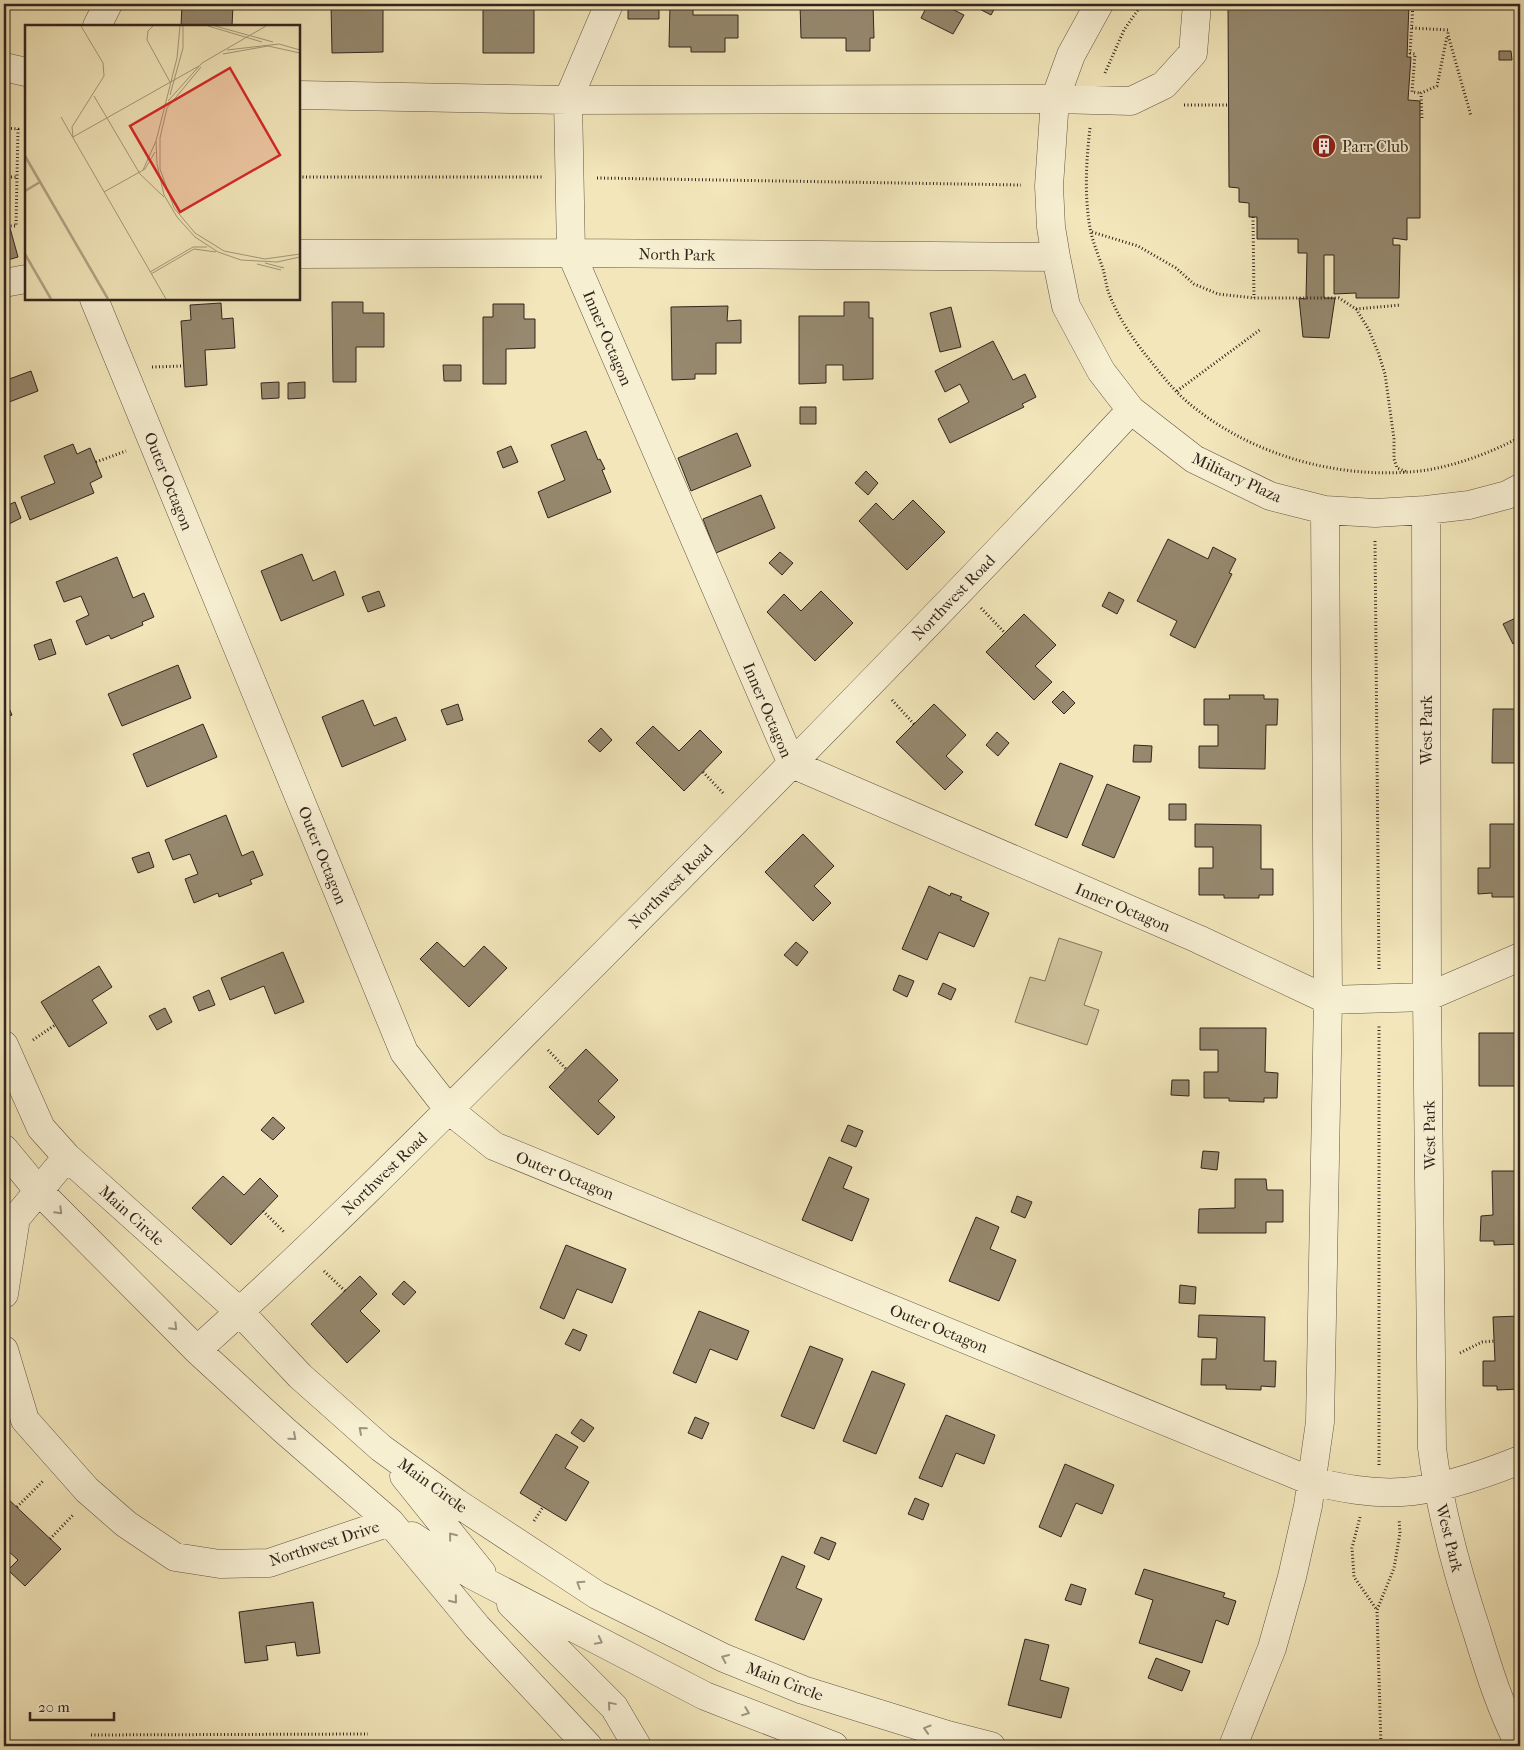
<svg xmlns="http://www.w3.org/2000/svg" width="1524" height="1750" font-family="'IM FELL French Canon',serif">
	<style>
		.park { fill: #d1c59f; stroke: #82755e }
		.water { fill: url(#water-waves); stroke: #7e715b }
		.building { fill: #96896f; stroke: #32251d }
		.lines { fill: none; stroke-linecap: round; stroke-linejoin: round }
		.minor-casing { stroke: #625544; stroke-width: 29 }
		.path { stroke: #32251d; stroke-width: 3; stroke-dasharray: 1 2.5; stroke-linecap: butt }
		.minor { stroke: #f7efd2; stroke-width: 28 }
		.oneway { stroke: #9e9481 }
		.labels { text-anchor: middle; stroke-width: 4; stroke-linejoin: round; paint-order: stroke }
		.poi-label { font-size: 16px; fill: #32251d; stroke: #f7efd2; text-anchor: start }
		.street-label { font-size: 16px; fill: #32251d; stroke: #f7efd2 }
		.inset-river { fill: none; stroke: #b1a485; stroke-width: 2.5 }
		.inset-road { fill: none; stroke: #a5997b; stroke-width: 1 }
		.view { fill: #d62828; fill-opacity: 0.15; stroke: #d62828; stroke-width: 2.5 }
		.inset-edge { fill: none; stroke: #32251d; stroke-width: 2.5 }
	</style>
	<defs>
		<pattern id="water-waves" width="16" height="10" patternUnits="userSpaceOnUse" patternTransform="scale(1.25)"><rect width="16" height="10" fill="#b1a485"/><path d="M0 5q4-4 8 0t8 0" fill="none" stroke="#91856c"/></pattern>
	</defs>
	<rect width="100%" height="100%" fill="#f2e6ba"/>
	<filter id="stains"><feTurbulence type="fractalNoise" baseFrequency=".004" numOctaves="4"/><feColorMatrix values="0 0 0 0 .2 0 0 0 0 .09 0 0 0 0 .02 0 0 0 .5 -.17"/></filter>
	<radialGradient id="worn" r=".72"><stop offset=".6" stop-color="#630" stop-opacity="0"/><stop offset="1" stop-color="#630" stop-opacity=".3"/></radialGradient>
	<!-- park -->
	<path class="park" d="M 1059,938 L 1102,952 L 1084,1005 L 1099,1010 L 1087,1045 L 1015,1022 L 1030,977 L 1045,981 Z"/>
	<!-- water -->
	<path class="water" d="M 1520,135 L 1520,215 C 1513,188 1516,162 1520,135 Z"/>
	<!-- building -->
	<path class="building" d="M 182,4 L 233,6 L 232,26 L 181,26 Z
		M 331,4 L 355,4 L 355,7 L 383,7 L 383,52 L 332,53 Z
		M 483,4 L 506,4 L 506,8 L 534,7 L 534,53 L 483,53 Z
		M 628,4 L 659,4 L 659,19 L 628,19 Z
		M 670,4 L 693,4 L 693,15 L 738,15 L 738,38 L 725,38 L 725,52 L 691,52 L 691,47 L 669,47 Z
		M 800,4 L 873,4 L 874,38 L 870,38 L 870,51 L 846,51 L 846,38 L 801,38 Z
		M 928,4 L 942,4 L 964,15 L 953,34 L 921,18 Z
		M 970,4 L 997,4 L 991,15 Z
		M 1228,4 L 1409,4 L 1407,57 L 1411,57 L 1408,100 L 1420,101 L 1420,218 L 1407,218 L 1407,240 L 1393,238 L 1393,245 L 1400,245 L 1399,298 L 1356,298 L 1356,293 L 1334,294 L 1334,255 L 1324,255 L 1324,298 L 1335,298 L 1329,338 L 1303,337 L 1299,298 L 1306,299 L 1307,253 L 1298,253 L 1298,239 L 1257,239 L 1257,217 L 1249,217 L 1249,203 L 1239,202 L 1239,188 L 1229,187 Z
		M 1499,51 L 1511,51 L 1512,60 L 1499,60 Z
		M 10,228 L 18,257 L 4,261 L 4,230 Z
		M 332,302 L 363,302 L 363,313 L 384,313 L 384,347 L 356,347 L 356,382 L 333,382 Z
		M 844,302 L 869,302 L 869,318 L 873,318 L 873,379 L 843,380 L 843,365 L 826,365 L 826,383 L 799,384 L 799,316 L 844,316 Z
		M 221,303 L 222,319 L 233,318 L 235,348 L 205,350 L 207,385 L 185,387 L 181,321 L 191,320 L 190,305 Z
		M 493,304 L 524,304 L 524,319 L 535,319 L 535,348 L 506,349 L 506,384 L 483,384 L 483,317 L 493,317 Z
		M 728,306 L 727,321 L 741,320 L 741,343 L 716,343 L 716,374 L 695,374 L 695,379 L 672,380 L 671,307 Z
		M 951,307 L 961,347 L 940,352 L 930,313 Z
		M 993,341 L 1013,380 L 1025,374 L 1036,397 L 1022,404 L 1024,407 L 950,443 L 938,419 L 969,402 L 960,384 L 945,392 L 935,371 Z
		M 443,365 L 461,365 L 461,381 L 444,381 Z
		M 31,371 L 38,391 L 4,404 L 4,381 Z
		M 279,382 L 279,398 L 262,399 L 261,383 Z
		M 305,382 L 305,398 L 288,399 L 288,383 Z
		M 800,407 L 816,407 L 816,424 L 800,424 Z
		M 586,431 L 598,460 L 600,459 L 605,469 L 602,470 L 611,492 L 548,518 L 538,492 L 565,480 L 551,445 Z
		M 737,433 L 751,466 L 691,491 L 678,458 Z
		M 73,444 L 77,454 L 90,448 L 102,477 L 90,483 L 94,493 L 30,520 L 21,497 L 55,483 L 44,456 Z
		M 511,446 L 518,462 L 503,468 L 497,452 Z
		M 866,471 L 878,483 L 868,495 L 855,483 Z
		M 761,495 L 775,528 L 716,553 L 703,519 Z
		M 913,500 L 945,532 L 907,570 L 859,521 L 876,503 L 893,520 Z
		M 15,502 L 21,518 L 7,525 L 4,517 L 4,507 Z
		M 1168,539 L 1208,559 L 1213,547 L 1236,559 L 1229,573 L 1232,574 L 1195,648 L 1170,635 L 1177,621 L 1137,601 Z
		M 780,552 L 793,563 L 782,575 L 769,563 Z
		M 302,554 L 313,581 L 335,571 L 344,595 L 281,621 L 261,571 Z
		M 117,557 L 133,598 L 144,593 L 154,617 L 142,622 L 143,625 L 111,639 L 109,635 L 86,645 L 76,621 L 89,615 L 81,596 L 64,602 L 56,582 Z
		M 379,591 L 385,606 L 368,612 L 362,597 Z
		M 821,591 L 853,623 L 815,661 L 767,612 L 784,594 L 801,611 Z
		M 1109,592 L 1124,600 L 1117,614 L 1102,606 Z
		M 1024,614 L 1056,645 L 1035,666 L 1052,682 L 1034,700 L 986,652 Z
		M 1520,616 L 1520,640 L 1513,644 L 1503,624 Z
		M 51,639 L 56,654 L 39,660 L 34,645 Z
		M 178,665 L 191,698 L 122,726 L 108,694 Z
		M 1063,691 L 1075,703 L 1064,714 L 1052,702 Z
		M 1229,695 L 1264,695 L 1264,699 L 1278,699 L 1277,725 L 1266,725 L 1265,769 L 1199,768 L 1199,746 L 1218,746 L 1218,725 L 1204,725 L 1204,699 L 1230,699 Z
		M 4,699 L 5,699 L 12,715 L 4,718 Z
		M 363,700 L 374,726 L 396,717 L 406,740 L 342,767 L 322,717 Z
		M 458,704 L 463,720 L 447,725 L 441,710 Z
		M 934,704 L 966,735 L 946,756 L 963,772 L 945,790 L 896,742 Z
		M 1493,709 L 1520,709 L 1520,763 L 1492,763 Z
		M 203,724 L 217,757 L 147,787 L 133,754 Z
		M 653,726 L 679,751 L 700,730 L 722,752 L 684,791 L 636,743 Z
		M 601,728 L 612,740 L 600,752 L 588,741 Z
		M 997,732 L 1009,743 L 998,756 L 986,745 Z
		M 1134,745 L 1152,746 L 1151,762 L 1133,762 Z
		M 1060,763 L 1093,776 L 1067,838 L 1035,825 Z
		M 1107,784 L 1140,797 L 1114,858 L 1082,845 Z
		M 1169,804 L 1186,804 L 1186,820 L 1169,820 Z
		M 226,815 L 242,856 L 253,851 L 263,875 L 250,880 L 252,884 L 219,897 L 218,893 L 194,903 L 185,879 L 198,874 L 190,854 L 173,860 L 165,840 Z
		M 1195,824 L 1261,825 L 1261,869 L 1273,869 L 1273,895 L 1259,895 L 1259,898 L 1224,898 L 1224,895 L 1199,895 L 1199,868 L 1213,868 L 1213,847 L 1195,847 Z
		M 1490,824 L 1520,824 L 1520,897 L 1492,897 L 1492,893 L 1478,894 L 1478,868 L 1490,868 Z
		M 803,834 L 834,866 L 814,886 L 831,903 L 813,921 L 765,872 Z
		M 149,852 L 154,867 L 138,873 L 132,858 Z
		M 929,886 L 950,896 L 951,893 L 962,897 L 960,900 L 989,913 L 974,947 L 939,932 L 927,960 L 902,949 Z
		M 437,942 L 464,967 L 484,946 L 507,968 L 469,1007 L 420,959 Z
		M 796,942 L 808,952 L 797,966 L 784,955 Z
		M 283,952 L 304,1002 L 275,1014 L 264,986 L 230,1000 L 221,978 Z
		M 99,966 L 112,987 L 92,1000 L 107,1023 L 69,1047 L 41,1002 Z
		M 899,975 L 914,981 L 907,997 L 893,990 Z
		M 943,983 L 956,989 L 951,1000 L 938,994 Z
		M 209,990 L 215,1005 L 199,1011 L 193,997 Z
		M 165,1008 L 172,1022 L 157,1030 L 149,1016 Z
		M 1200,1028 L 1266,1028 L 1265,1072 L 1278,1073 L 1277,1098 L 1264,1098 L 1264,1102 L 1229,1101 L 1229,1098 L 1204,1098 L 1204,1072 L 1218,1072 L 1218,1050 L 1200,1050 Z
		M 1479,1033 L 1520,1033 L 1520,1086 L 1479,1086 Z
		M 586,1049 L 618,1080 L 598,1101 L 615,1117 L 598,1135 L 549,1087 Z
		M 1172,1080 L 1189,1080 L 1189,1096 L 1171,1095 Z
		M 273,1117 L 285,1128 L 273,1140 L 261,1130 Z
		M 848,1125 L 863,1131 L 856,1147 L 841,1141 Z
		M 1203,1151 L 1219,1152 L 1217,1170 L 1201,1168 Z
		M 829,1157 L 852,1167 L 843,1188 L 869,1199 L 852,1241 L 802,1220 Z
		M 1492,1171 L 1520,1171 L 1520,1244 L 1494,1245 L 1494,1241 L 1480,1241 L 1481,1216 L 1493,1215 Z
		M 223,1176 L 244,1195 L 260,1178 L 278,1196 L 231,1245 L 192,1208 Z
		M 1235,1179 L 1266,1179 L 1267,1190 L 1283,1190 L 1283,1222 L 1266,1222 L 1266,1233 L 1198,1233 L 1199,1209 L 1235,1208 Z
		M 1017,1196 L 1032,1202 L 1025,1218 L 1011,1212 Z
		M 976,1217 L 999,1227 L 990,1249 L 1016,1260 L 999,1301 L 949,1281 Z
		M 566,1245 L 626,1269 L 612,1303 L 577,1289 L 564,1319 L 540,1308 Z
		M 360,1276 L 377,1294 L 360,1311 L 380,1331 L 347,1363 L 311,1324 Z
		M 404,1281 L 416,1292 L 404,1305 L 392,1294 Z
		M 1180,1285 L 1196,1287 L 1195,1304 L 1179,1303 Z
		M 699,1311 L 749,1331 L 737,1360 L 710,1349 L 696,1383 L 673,1373 Z
		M 1199,1315 L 1265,1317 L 1264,1361 L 1276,1361 L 1275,1387 L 1261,1386 L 1261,1390 L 1226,1389 L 1226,1385 L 1201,1385 L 1202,1359 L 1216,1359 L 1217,1338 L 1198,1337 Z
		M 1520,1316 L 1520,1389 L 1497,1390 L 1497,1386 L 1483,1386 L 1483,1361 L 1495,1361 L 1493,1317 Z
		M 573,1329 L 587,1335 L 580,1351 L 565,1344 Z
		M 810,1346 L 843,1359 L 814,1429 L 781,1416 Z
		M 872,1371 L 905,1384 L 876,1454 L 843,1441 Z
		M 946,1415 L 995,1435 L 984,1464 L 956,1453 L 942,1487 L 919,1478 Z
		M 695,1417 L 709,1423 L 702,1439 L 688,1433 Z
		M 581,1419 L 594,1428 L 584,1442 L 571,1433 Z
		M 556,1434 L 578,1447 L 565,1468 L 589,1482 L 566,1521 L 520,1493 Z
		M 1065,1464 L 1114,1485 L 1102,1514 L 1076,1503 L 1061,1537 L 1039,1527 Z
		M 6,1497 L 61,1549 L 25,1586 L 8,1570 L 18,1560 L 4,1547 L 4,1499 Z
		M 915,1498 L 929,1504 L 923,1520 L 908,1514 Z
		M 821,1537 L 836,1543 L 829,1560 L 814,1553 Z
		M 782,1556 L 805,1566 L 796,1588 L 822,1599 L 804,1640 L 755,1620 Z
		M 1144,1569 L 1225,1593 L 1223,1597 L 1236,1601 L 1228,1625 L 1216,1620 L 1202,1663 L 1139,1643 L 1153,1600 L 1135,1594 Z
		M 1071,1584 L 1086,1589 L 1081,1605 L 1065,1600 Z
		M 313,1602 L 320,1653 L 297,1656 L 295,1642 L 266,1646 L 268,1660 L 245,1663 L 239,1612 Z
		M 1025,1639 L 1049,1645 L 1040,1680 L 1069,1688 L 1061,1718 L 1008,1705 Z
		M 1156,1658 L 1190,1671 L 1182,1691 L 1148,1678 Z"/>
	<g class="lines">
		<!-- minor casing -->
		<g class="minor-casing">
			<path id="minor" d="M 609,4 L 568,100 L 571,253 L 792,764 L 1198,939 L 1328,1000 L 1427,997 L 1520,957
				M 1099,4 L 1071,55 L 1055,99 L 1049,186 L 1051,227 L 1056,257 L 1066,306 L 1101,371 L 1131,410 L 1194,459 L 1270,496 L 1325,510 L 1375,513 L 1426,510 L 1469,505 L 1507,495 L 1520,488
				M 97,26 L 108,4
				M 4,67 L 26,72
				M 299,95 L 568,100 L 1055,99 L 1131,101 L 1164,85 L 1193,53 L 1197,4
				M 299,254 L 571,253 L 1056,257
				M 4,283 L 26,279
				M 94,299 L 404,1052 L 449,1110 L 494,1146 L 1311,1481 C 1341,1488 1371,1494 1402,1492 C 1440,1490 1485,1474 1520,1460
				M 1426,510 L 1427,997 L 1432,1448 C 1440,1510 1457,1572 1477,1632 C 1489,1671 1501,1710 1520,1746
				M 4,1045 L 41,1128 L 67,1157 L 240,1312 L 300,1376 L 381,1448 L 457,1503 L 597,1595 L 724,1658 L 803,1690 L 948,1735 L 991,1746
				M 4,1149 L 38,1190 L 197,1350 L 284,1430 L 390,1522 L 477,1627 L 588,1746
				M 4,1294 L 16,1218 L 67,1157
				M 4,1350 L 25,1420 L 87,1490 L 126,1524 L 175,1557 L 220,1564 L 269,1563 L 390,1522
				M 197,1350 C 336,1226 466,1092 598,960 C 778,779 957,597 1131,410
				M 404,1476 L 482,1573
				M 412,1536 L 472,1575 L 705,1696 L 834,1746
				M 511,1604 L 614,1707 L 637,1746
				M 1233,1746 L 1272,1648 L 1292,1577 L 1308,1506 L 1320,1422 L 1328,1000 L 1325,510"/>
		</g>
		<!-- path -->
		<path class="path" d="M 1054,4 L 1066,5
			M 1413,4 L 1410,53 L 1415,54 L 1412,92 L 1421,93
			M 1412,28 L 1448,30 L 1448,35 L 1471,116
			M 1105,73 L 1124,30 L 1142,4
			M 1184,105 L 1228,105
			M 1422,118 L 1421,93 L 1437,86 L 1447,36
			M 4,128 L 18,129 L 16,226 L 4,226
			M 1090,128 C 1086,162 1084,199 1091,233 C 1094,245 1099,257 1103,269 C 1105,276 1106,284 1108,291 C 1116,314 1134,341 1149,359 C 1160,373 1171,387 1184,399 C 1244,452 1330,478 1409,472 C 1445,470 1489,454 1520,437
			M 4,177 L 17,177
			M 299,177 L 543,177
			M 597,178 L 1021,185
			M 1253,217 L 1254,298
			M 1092,232 L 1138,246 L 1176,268 L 1194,284 L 1218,294 L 1254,298 L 1339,298 L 1356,309 L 1369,330 L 1378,352 L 1385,374 L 1394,439 L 1394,459 L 1397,468 L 1407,472
			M 1356,309 L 1401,305
			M 152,367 L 183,366
			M 1177,391 L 1261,329
			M 96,462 L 126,451
			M 1375,541 L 1379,970
			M 981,608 L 1005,633
			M 892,700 L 914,724
			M 703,772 L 723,793
			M 33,1040 L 55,1025
			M 548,1050 L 566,1069
			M 263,1211 L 284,1232
			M 324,1271 L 345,1291
			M 1460,1353 L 1482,1342 L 1494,1341
			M 1379,1465 L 1379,1026
			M 17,1507 L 43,1481
			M 1360,1517 L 1352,1548 L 1354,1577 L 1377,1610
			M 534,1521 L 543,1507
			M 50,1539 L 74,1514
			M 91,1735 L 368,1734
			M 1381,1746 L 1377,1610 L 1394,1568 L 1400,1533 L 1399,1519"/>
		<!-- minor -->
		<use href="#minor" class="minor"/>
	</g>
	<!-- one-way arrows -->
	<defs><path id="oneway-chevron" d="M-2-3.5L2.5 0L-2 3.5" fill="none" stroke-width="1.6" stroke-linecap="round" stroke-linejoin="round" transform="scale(1.25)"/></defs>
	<g class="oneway">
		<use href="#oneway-chevron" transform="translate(59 1211) rotate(45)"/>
		<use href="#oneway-chevron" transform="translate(174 1327) rotate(45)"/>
		<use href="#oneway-chevron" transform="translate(362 1430) rotate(-139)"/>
		<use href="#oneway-chevron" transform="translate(293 1437) rotate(41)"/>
		<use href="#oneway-chevron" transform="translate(452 1536) rotate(-129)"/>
		<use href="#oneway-chevron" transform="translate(580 1584) rotate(-147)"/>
		<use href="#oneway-chevron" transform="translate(454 1600) rotate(51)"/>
		<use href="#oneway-chevron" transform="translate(599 1641) rotate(27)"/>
		<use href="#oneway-chevron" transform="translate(725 1658) rotate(-156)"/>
		<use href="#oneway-chevron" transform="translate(611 1705) rotate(-130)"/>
		<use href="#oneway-chevron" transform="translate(746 1712) rotate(21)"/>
		<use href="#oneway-chevron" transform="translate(927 1729) rotate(-163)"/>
	</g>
	<!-- icons -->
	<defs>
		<g id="building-disc" transform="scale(1.25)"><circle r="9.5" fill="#8f2418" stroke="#f7efd2"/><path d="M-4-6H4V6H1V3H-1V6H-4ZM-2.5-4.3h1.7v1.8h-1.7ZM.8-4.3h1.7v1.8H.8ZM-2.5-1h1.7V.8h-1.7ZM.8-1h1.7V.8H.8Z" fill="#fff"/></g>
	</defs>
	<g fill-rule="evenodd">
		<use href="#building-disc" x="1324" y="146"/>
	</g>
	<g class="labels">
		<!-- poi labels -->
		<g class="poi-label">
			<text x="1342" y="152">Parr Club</text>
		</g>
		<!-- street labels -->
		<g class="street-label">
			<text transform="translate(677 254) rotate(1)" y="6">North Park</text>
			<text transform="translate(608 338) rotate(67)" y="6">Inner Octagon</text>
			<text transform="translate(1237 477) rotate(25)" y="6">Military Plaza</text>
			<text transform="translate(169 481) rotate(68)" y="6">Outer Octagon</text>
			<text transform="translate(953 597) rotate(-46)" y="6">Northwest Road</text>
			<text transform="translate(768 710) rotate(67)" y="6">Inner Octagon</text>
			<text transform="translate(1426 730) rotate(-90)" y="6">West Park</text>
			<text transform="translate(323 855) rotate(68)" y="6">Outer Octagon</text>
			<text transform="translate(670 886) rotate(-45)" y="6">Northwest Road</text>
			<text transform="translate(1123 907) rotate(23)" y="6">Inner Octagon</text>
			<text transform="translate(1429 1135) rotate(-91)" y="6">West Park</text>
			<text transform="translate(384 1173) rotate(-44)" y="6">Northwest Road</text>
			<text transform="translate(565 1175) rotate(22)" y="6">Outer Octagon</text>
			<text transform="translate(132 1215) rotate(42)" y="6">Main Circle</text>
			<text transform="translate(939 1328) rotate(22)" y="6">Outer Octagon</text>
			<text transform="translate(433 1485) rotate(36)" y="6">Main Circle</text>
			<text transform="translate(1450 1538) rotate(76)" y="6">West Park</text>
			<text transform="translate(324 1543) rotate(-18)" y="6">Northwest Drive</text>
			<text transform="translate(785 1681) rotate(21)" y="6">Main Circle</text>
		</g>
	</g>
	<!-- overview -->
	<g transform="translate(25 25)">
		<rect width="275" height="275" fill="#f2e6ba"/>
		<path class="inset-river" d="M 0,131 L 83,274M 0,166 L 15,157M 0,229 L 26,274"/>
		<path class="inset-road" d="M 56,1 L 78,38 L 79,51 L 47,102 L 48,112 L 174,41M 128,1 L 123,6 L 122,15 L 145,57M 183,1 L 237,17M 190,1 L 248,17M 202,25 L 254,19 L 275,25M 198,29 L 243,21 L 275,28M 176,42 L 142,83 L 135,113 L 135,144 L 149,183 L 170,208 L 199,226 L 240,234 L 275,229M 145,70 L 158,23 L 158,1M 69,71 L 115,149 L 139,172M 143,76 L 177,38 L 241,1M 36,92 L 141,274M 131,116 L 132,139 L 139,170 L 152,192 L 170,212 L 193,227 L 216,235 L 252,237 L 275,232M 118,145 L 131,116 L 152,33 L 155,1M 79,167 L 120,144 L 130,127M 240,238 L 259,243M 232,239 L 256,245M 125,247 L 168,222 L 182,222M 126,249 L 169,224 L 191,227"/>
		<path class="view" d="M 205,43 L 255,130 L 155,187 L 105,101 Z"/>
		<rect width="275" height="275" class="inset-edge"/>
	</g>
	<!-- margin -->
	<rect width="1524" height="1750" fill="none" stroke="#f2e6ba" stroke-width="20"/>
	<rect x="5" y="5" width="1514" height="1740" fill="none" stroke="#32251d" stroke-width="2.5"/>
	<rect x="10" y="10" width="1504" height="1730" fill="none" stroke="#32251d"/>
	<!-- scale -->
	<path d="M30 1712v8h84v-8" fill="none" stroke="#32251d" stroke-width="2.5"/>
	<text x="38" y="1712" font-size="15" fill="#32251d" stroke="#f7efd2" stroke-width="4" paint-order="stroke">20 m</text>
	<rect width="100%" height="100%" filter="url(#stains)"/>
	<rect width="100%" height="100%" fill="url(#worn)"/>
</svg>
